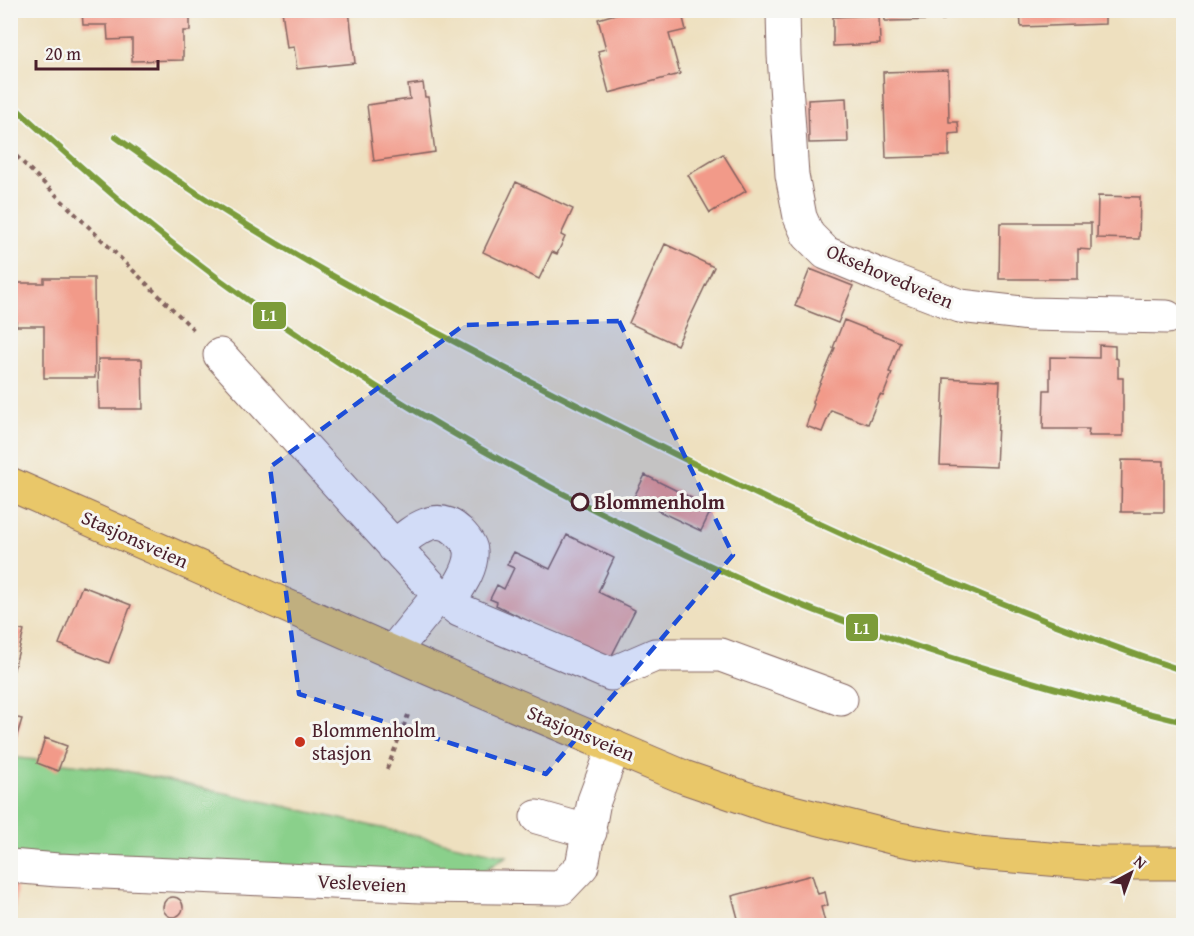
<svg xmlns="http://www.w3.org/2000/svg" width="1194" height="936" font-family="'Gentium Book Plus',serif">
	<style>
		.green { fill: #8ad08b; stroke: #6a785b; stroke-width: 1.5 }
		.building { fill: #f29a89 }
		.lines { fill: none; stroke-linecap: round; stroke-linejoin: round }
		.minor-casing { stroke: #83635f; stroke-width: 35 }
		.major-casing { stroke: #83635f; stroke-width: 35 }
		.path { stroke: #83635f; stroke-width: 4; stroke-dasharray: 4.5 4.5; stroke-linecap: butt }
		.minor { stroke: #fff; stroke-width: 33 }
		.major { stroke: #e9c769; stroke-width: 33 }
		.rail-1-casing { stroke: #f6f6f2; stroke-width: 10 }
		.rail-1 { stroke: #7c9c3a; stroke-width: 6 }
		.marked { fill: #1d4ed8; fill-opacity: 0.2; stroke: #1d4ed8; stroke-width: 4.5; stroke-dasharray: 12 8; stroke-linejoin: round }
		.stop-dot { fill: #f6f6f2; stroke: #4a1f2b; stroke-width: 3 }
		.poi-dot { fill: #c8321e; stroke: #f6f6f2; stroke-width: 2 }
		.labels { text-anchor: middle; stroke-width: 6; stroke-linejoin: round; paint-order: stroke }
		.street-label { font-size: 20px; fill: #4a1f2b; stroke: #f6f6f2 }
		.stop-label { font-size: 20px; font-weight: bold; fill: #4a1f2b; stroke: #f6f6f2; text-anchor: start }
		.poi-label { font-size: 20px; fill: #4a1f2b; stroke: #f6f6f2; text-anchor: start }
		.line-badge { stroke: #f6f6f2; stroke-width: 2 }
		.badge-label { font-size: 16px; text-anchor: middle; font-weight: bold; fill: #fff }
	</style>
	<rect width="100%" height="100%" fill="#f6f6f2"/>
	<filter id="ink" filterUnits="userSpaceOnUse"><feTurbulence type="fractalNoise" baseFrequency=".0167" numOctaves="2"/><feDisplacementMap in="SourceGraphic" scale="12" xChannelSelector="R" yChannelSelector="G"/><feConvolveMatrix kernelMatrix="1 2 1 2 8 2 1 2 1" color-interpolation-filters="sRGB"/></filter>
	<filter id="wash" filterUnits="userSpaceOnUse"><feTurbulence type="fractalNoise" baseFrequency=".008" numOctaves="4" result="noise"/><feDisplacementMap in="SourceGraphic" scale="24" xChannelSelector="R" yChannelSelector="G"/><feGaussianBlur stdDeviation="1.35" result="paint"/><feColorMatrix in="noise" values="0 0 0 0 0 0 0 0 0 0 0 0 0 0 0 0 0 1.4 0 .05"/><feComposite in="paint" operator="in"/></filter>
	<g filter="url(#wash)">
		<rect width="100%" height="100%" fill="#eee0bf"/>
		<!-- green -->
		<path class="green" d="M 10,757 L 117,769 L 507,856 L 460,886 L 11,855 Z"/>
		<g id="blocks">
			<!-- building -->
			<path class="building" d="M 82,10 L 190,10 L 190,31 L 183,31 L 183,60 L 132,61 L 132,39 L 108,40 L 107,25 L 83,25 Z
				M 282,10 L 349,10 L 355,63 L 297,69 L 294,47 L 287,48 Z
				M 629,10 L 681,10 L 686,30 L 669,34 L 680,74 L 609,93 L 598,51 L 606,49 L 598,19 Z
				M 884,10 L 944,10 L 944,20 L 885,21 Z
				M 1020,10 L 1105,10 L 1105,24 L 1021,27 Z
				M 879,15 L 880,44 L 833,46 L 833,17 Z
				M 948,70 L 949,122 L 958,122 L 959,133 L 949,134 L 949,156 L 886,158 L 883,72 Z
				M 423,83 L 425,97 L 428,97 L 435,152 L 374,161 L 367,105 L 410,99 L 408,85 Z
				M 846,98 L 848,142 L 809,143 L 808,100 Z
				M 723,154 L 746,191 L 710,213 L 688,175 Z
				M 516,182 L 573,209 L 561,235 L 565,237 L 557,254 L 552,252 L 539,279 L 483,252 Z
				M 1098,196 L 1140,197 L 1139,239 L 1097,238 Z
				M 1000,223 L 1091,223 L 1091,250 L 1078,249 L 1078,279 L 999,279 Z
				M 665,244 L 714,267 L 677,345 L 629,323 Z
				M 810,269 L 853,286 L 838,323 L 795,306 Z
				M 44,278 L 94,278 L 95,378 L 44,378 L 44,326 L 16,326 L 16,283 L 44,283 Z
				M 844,320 L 900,342 L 889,372 L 892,373 L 883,396 L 880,395 L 868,424 L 831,410 L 822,432 L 806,426 L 814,404 L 812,402 L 835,348 L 833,348 Z
				M 1099,345 L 1115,346 L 1115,358 L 1118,359 L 1118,378 L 1123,378 L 1123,436 L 1088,436 L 1089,429 L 1043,429 L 1044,390 L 1050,390 L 1050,357 L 1099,358 Z
				M 98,359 L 142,359 L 143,409 L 99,409 Z
				M 944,378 L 1000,381 L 996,467 L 940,465 Z
				M 1122,460 L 1164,461 L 1164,512 L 1121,512 Z
				M 645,475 L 712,508 L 701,531 L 633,499 Z
				M 567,535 L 614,558 L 598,592 L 635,610 L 609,661 L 496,605 L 497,602 L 490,599 L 497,585 L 504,589 L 514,568 L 507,565 L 514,552 L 550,569 Z
				M 82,586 L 131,605 L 109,663 L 59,644 Z
				M 10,627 L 24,631 L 11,680 L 10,680 Z
				M 10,716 L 22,719 L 11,755 L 10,755 Z
				M 45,738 L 67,746 L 58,771 L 37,763 Z
				M 812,875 L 818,894 L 825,892 L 828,905 L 821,907 L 826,926 L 740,926 L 732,896 Z
				M 10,884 L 17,884 L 14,926 L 10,926 Z
				M163 907a10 10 0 1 1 20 0a10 10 0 1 1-20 0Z"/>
		</g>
	</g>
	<g filter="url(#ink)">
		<use href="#blocks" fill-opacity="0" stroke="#83635f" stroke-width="1.5"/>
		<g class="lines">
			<!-- minor casing -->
			<g class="minor-casing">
				<path id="minor" d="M 783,10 L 784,55 L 792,175 L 800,217 L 808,235 L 826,253 L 879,275 L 960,306 L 1030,314 L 1167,317
					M 220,355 L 439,595 L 459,610 L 611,674 L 655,655 L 721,655 L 841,699
					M 394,547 C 413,531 436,510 459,532 C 464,537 471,545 471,551 C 473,569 457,589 449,602
					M 392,653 L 439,595
					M 537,817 L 590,832
					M 10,866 L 58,870 L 421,886 L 561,888 L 582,866 L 594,801 L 614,747"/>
			</g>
			<!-- major casing -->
			<g class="major-casing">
				<path id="major" d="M 10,484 L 430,669 L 684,777 L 769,806 L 899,839 L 977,853 L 1097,863 L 1184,863"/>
			</g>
			<!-- path -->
			<path class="path" d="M 10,150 L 194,330
				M 387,769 L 408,715"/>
			<!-- minor -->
			<use href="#minor" class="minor"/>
			<!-- major -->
			<use href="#major" class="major"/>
			<!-- rail-1 casing -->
			<g class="rail-1-casing">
				<path id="rail-1" d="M 10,103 C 59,147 107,192 158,232 C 302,347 460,444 625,525 C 688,556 751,586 816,611 C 936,656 1059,692 1184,722
					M 116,137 C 258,242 416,323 573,403 C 771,504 972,600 1184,671"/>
			</g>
			<!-- rail-1 -->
			<use href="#rail-1" class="rail-1"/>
		</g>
	</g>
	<!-- marked area -->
	<path class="marked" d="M 619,321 L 733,555 L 546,774 L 299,694 L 270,467 L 464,325 Z"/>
	<!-- markers -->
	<circle class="stop-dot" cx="580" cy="502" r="8"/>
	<circle class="poi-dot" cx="300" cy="742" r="6"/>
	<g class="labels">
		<!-- street labels -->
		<g class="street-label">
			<text transform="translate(890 276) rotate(23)" y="7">Oksehovedveien</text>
			<text transform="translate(135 539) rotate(24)" y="7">Stasjonsveien</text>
			<text transform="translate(581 733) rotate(23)" y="7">Stasjonsveien</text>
			<text transform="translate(362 883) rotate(3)" y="7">Vesleveien</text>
		</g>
		<!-- stop labels -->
		<g class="stop-label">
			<text x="594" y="509">Blommenholm</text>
		</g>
		<!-- poi labels -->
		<g class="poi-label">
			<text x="312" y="737">Blommenholm<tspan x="312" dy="23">stasjon</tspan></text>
		</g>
	</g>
	<g class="line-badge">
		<rect x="252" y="301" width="35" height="29" rx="6" fill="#7c9c3a"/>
		<rect x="845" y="613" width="34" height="29" rx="6" fill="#7c9c3a"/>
	</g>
	<g class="badge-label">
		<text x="269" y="321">L1</text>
		<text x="862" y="634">L1</text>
	</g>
	<!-- margin -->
	<rect width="1194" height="936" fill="none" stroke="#f6f6f2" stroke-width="36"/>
	<!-- north arrow -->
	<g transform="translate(1131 873) rotate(41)" stroke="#f6f6f2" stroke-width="4.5" paint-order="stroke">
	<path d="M0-4.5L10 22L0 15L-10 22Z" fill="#4a1f2b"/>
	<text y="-9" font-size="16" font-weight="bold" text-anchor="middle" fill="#4a1f2b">N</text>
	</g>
	<!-- scale -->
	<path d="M36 60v9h122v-9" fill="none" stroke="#4a1f2b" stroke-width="3"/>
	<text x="45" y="60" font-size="18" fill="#4a1f2b" stroke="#f6f6f2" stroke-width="4.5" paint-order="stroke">20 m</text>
</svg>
